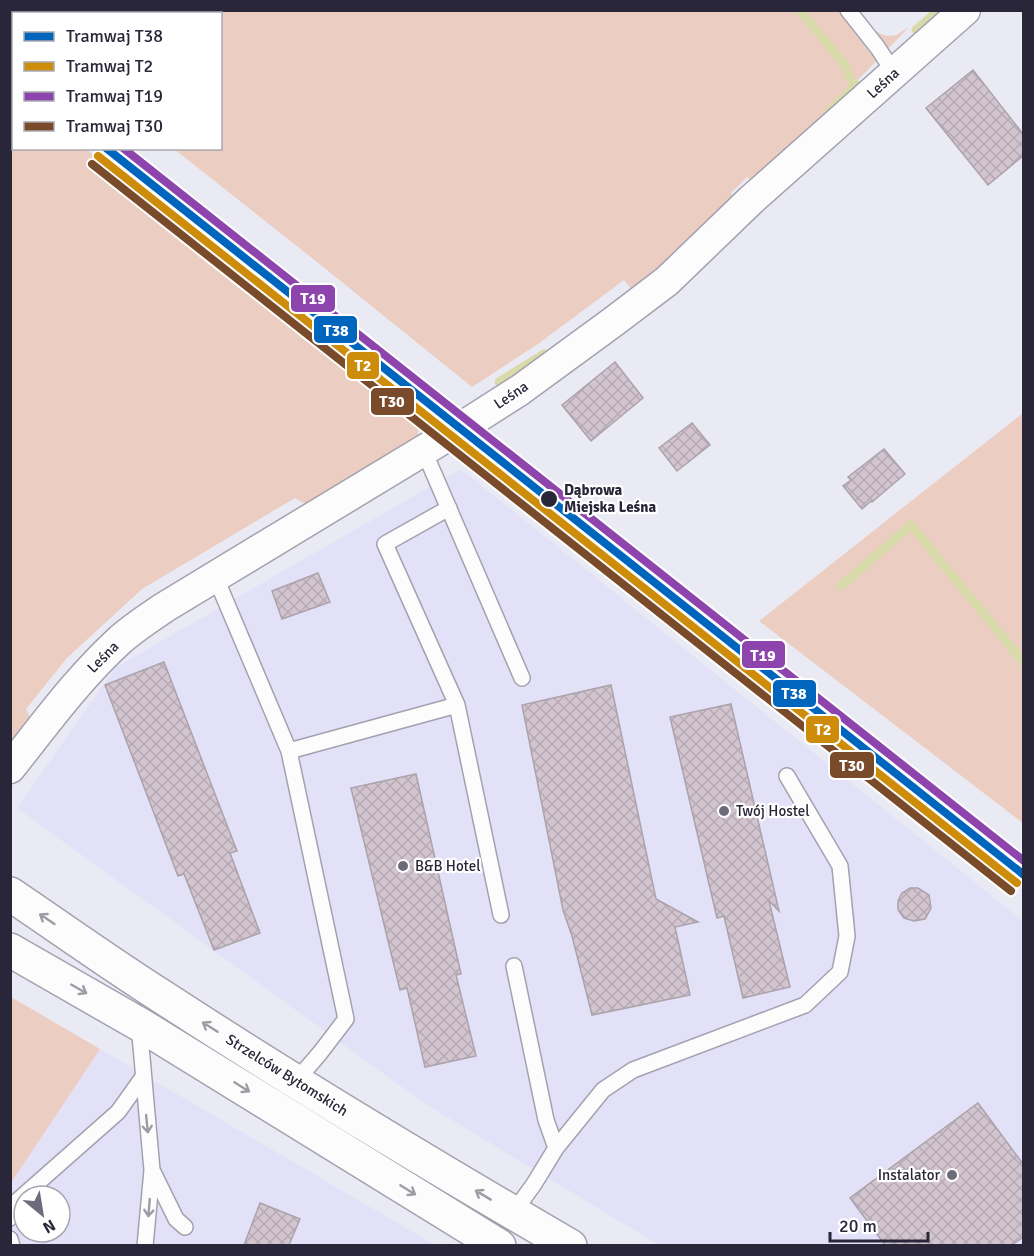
<svg xmlns="http://www.w3.org/2000/svg" width="1034" height="1256" font-family="Signika,sans-serif">
	<style>
		.built { fill: #e3e1f8; fill-rule: evenodd }
		.green { fill: #ebcdc1 }
		.lines { fill: none; stroke-linecap: round; stroke-linejoin: round }
		.stream { stroke: #d8dba9; stroke-width: 9 }
		.building { fill: url(#building-cross-hatch); stroke: #aba2ab; stroke-width: 1.5 }
		.lane-casing { stroke: #a3a1af; stroke-width: 18 }
		.street-casing { stroke: #a3a1af; stroke-width: 33 }
		.primary-casing { stroke: #a3a1af; stroke-width: 36 }
		.lane { stroke: #fcfcfd; stroke-width: 15 }
		.street { stroke: #fcfcfd; stroke-width: 30 }
		.primary { stroke: #fcfcfd; stroke-width: 33 }
		.tram-1-casing { stroke: #fff; stroke-width: 12 }
		.tram-2-casing { stroke: #fff; stroke-width: 12 }
		.tram-3-casing { stroke: #fff; stroke-width: 12 }
		.tram-4-casing { stroke: #fff; stroke-width: 12 }
		.tram-1 { stroke: #0065bd; stroke-width: 8 }
		.tram-2 { stroke: #ce8c0b; stroke-width: 8 }
		.tram-3 { stroke: #8e44ad; stroke-width: 8 }
		.tram-4 { stroke: #7a4b2a; stroke-width: 8 }
		.oneway { stroke: #9d9ca5 }
		.stop-dot { fill: #292639; stroke: #fff; stroke-width: 2 }
		.poi-dot { fill: #6d6b7a; stroke: #fff; stroke-width: 2 }
		.labels { text-anchor: middle; stroke-width: 4.5; stroke-linejoin: round; paint-order: stroke }
		.street-label { font-size: 15px; fill: #292639; stroke: #fff }
		.stop-label { font-size: 15px; font-weight: bold; fill: #292639; stroke: #fff; text-anchor: start }
		.poi-label { font-size: 15px; fill: #292639; stroke: #fff; text-anchor: start }
		.line-badge { stroke: #fff; stroke-width: 2 }
		.badge-label { font-size: 16px; text-anchor: middle; font-weight: bold; fill: #fff }
	</style>
	<defs>
		<pattern id="building-cross-hatch" width="8" height="8" patternUnits="userSpaceOnUse" patternTransform="scale(1.5)"><rect width="8" height="8" fill="#d3c5d0"/><path d="M0 0l8 8M0 8l8-8" fill="none" stroke="#b5a9b3"/></pattern>
	</defs>
	<rect width="100%" height="100%" fill="#eaeaf4"/>
	<!-- built -->
	<path class="built" d="M 461,469 L 1023,921 L 1023,1245 L 659,1245 L 424,1103 L 17,808 L 116,667 Z
		M 100,1049 L 435,1245 L 11,1246 L 11,1183 ZM 24,1196 L 60,1196 L 60,1232 L 24,1232 Z"/>
	<!-- green -->
	<path class="green" d="M 856,10 C 865,22 879,40 896,35 C 900,33 905,29 909,27 L 857,81 L 864,90 L 757,187 L 747,177 L 731,193 L 739,203 L 636,295 L 624,280 L 538,344 L 472,387 L 322,266 L 174,149 L 220,148 L 220,14 L 14,14 L 13,19 L 11,17 L 10,11 Z
		M 10,89 L 13,92 L 14,148 L 86,149 L 296,314 L 294,318 L 421,419 L 416,442 L 311,507 L 295,498 L 142,589 L 67,658 L 26,709 L 31,720 L 11,750 Z
		M 1023,413 L 1023,823 L 759,621 Z
		M 11,997 L 100,1049 L 11,1183 Z"/>
	<g class="lines">
		<!-- stream -->
		<path class="stream" d="M 800,10 L 844,64 L 854,88
			M 916,30 L 939,10
			M 829,111 L 857,85
			M 499,382 L 544,354
			M 841,586 L 911,525 L 1024,663"/>
	</g>
	<!-- building -->
	<path class="building" d="M 973,70 L 1023,134 L 1023,156 L 988,185 L 926,108 Z
		M 615,362 L 643,398 L 591,441 L 562,405 Z
		M 692,423 L 710,445 L 677,471 L 659,448 Z
		M 884,449 L 905,474 L 872,502 L 871,501 L 862,509 L 843,486 L 851,480 L 848,477 Z
		M 318,573 L 330,602 L 282,619 L 272,591 Z
		M 164,662 L 237,851 L 230,853 L 260,933 L 214,950 L 184,874 L 178,876 L 105,685 Z
		M 611,685 L 656,899 L 698,922 L 675,927 L 690,995 L 592,1015 L 572,936 L 563,910 L 522,705 Z
		M 731,704 L 779,911 L 769,901 L 790,987 L 743,998 L 724,916 L 717,918 L 670,717 Z
		M 416,774 L 461,974 L 456,975 L 476,1056 L 425,1067 L 407,988 L 400,990 L 351,788 Z
		M 910,888 L 918,888 L 929,895 L 931,908 L 925,919 L 914,921 L 904,918 L 898,910 L 898,901 L 902,893 Z
		M 978,1103 L 1023,1164 L 1023,1237 L 1012,1245 L 885,1245 L 850,1198 Z
		M 260,1203 L 300,1219 L 289,1245 L 244,1245 Z"/>
	<g class="lines">
		<!-- lane casing -->
		<g class="lane-casing">
			<path id="lane" d="M 848,10 L 878,48 L 894,73
				M 424,451 L 522,678
				M 449,508 L 385,544 L 457,705
				M 215,576 L 289,751 L 346,1019 L 320,1053 L 295,1082
				M 289,751 L 457,705 L 501,915
				M 514,966 L 546,1120 L 556,1148
				M 139,1024 L 152,1170 L 176,1219 L 185,1227
				M 513,1213 L 534,1184 L 556,1148 L 603,1090 L 633,1070 L 805,1005 L 840,972 L 847,936 L 840,866 L 787,776
				M 10,1218 L 16,1202 L 118,1112 L 143,1077
				M 10,1239 L 12,1246
				M 145,1246 L 152,1170"/>
		</g>
		<!-- street casing -->
		<g class="street-casing">
			<path id="street" d="M 10,768 C 45,724 79,677 121,639 C 135,627 150,617 165,607 L 459,429 L 520,390 L 613,322 L 667,281 L 751,200 L 965,10"/>
		</g>
		<!-- primary casing -->
		<g class="primary-casing">
			<path id="primary" d="M 10,894 C 59,927 108,962 158,994 C 293,1082 431,1165 570,1246
				M 10,950 L 139,1024 L 499,1246"/>
		</g>
		<!-- lane -->
		<use href="#lane" class="lane"/>
		<!-- street -->
		<use href="#street" class="street"/>
		<!-- primary -->
		<use href="#primary" class="primary"/>
		<!-- tram-1 casing -->
		<g class="tram-1-casing">
			<path id="tram-1" d="M 106,148 L 1024,875"/>
		</g>
		<!-- tram-2 casing -->
		<g class="tram-2-casing">
			<path id="tram-2" d="M 98,156 L 1017,883"/>
		</g>
		<!-- tram-3 casing -->
		<g class="tram-3-casing">
			<path id="tram-3" d="M 123,148 L 1024,861"/>
		</g>
		<!-- tram-4 casing -->
		<g class="tram-4-casing">
			<path id="tram-4" d="M 92,164 L 1011,891"/>
		</g>
		<!-- tram-1 -->
		<use href="#tram-1" class="tram-1"/>
		<!-- tram-2 -->
		<use href="#tram-2" class="tram-2"/>
		<!-- tram-3 -->
		<use href="#tram-3" class="tram-3"/>
		<!-- tram-4 -->
		<use href="#tram-4" class="tram-4"/>
	</g>
	<!-- one-way arrows -->
	<defs><path id="oneway-shaft" d="M-6 0H5M1.5-3L5.5 0L1.5 3" fill="none" stroke-width="1.6" stroke-linecap="round" stroke-linejoin="round" transform="scale(1.5)"/></defs>
	<g class="oneway">
		<use href="#oneway-shaft" transform="translate(47 919) rotate(-146)"/>
		<use href="#oneway-shaft" transform="translate(79 989) rotate(30)"/>
		<use href="#oneway-shaft" transform="translate(210 1027) rotate(-148)"/>
		<use href="#oneway-shaft" transform="translate(242 1087) rotate(32)"/>
		<use href="#oneway-shaft" transform="translate(147 1124) rotate(84)"/>
		<use href="#oneway-shaft" transform="translate(408 1190) rotate(32)"/>
		<use href="#oneway-shaft" transform="translate(483 1195) rotate(-149)"/>
		<use href="#oneway-shaft" transform="translate(149 1208) rotate(95)"/>
	</g>
	<!-- markers -->
	<circle class="stop-dot" cx="549" cy="499" r="9"/>
	<g class="poi-dot">
		<circle cx="724" cy="811" r="6"/>
		<circle cx="403" cy="866" r="6"/>
		<circle cx="952" cy="1175" r="6"/>
	</g>
	<g class="labels">
		<!-- street labels -->
		<g class="street-label">
			<text transform="translate(883 83) rotate(-42)" y="5">Leśna</text>
			<text transform="translate(511 395) rotate(-34)" y="5">Leśna</text>
			<text transform="translate(103 657) rotate(-45)" y="5">Leśna</text>
			<text transform="translate(287 1075) rotate(32)" y="5">Strzelców Bytomskich</text>
		</g>
		<!-- stop labels -->
		<g class="stop-label">
			<text x="564" y="495">Dąbrowa<tspan x="564" dy="17">Miejska Leśna</tspan></text>
		</g>
		<!-- poi labels -->
		<g class="poi-label">
			<text x="736" y="816">Twój Hostel</text>
			<text x="415" y="871">B&amp;B Hotel</text>
			<text x="940" y="1180" text-anchor="end">Instalator</text>
		</g>
	</g>
	<g class="line-badge">
		<rect x="290" y="284" width="46" height="29" rx="6" fill="#8e44ad"/>
		<rect x="313" y="315" width="45" height="29" rx="6" fill="#0065bd"/>
		<rect x="346" y="351" width="34" height="29" rx="6" fill="#ce8c0b"/>
		<rect x="370" y="387" width="45" height="29" rx="6" fill="#7a4b2a"/>
		<rect x="741" y="640" width="45" height="29" rx="6" fill="#8e44ad"/>
		<rect x="772" y="679" width="45" height="29" rx="6" fill="#0065bd"/>
		<rect x="805" y="715" width="35" height="29" rx="6" fill="#ce8c0b"/>
		<rect x="829" y="751" width="46" height="28" rx="6" fill="#7a4b2a"/>
	</g>
	<g class="badge-label">
		<text x="313" y="304">T19</text>
		<text x="336" y="336">T38</text>
		<text x="363" y="371">T2</text>
		<text x="392" y="407">T30</text>
		<text x="763" y="661">T19</text>
		<text x="794" y="699">T38</text>
		<text x="823" y="735">T2</text>
		<text x="852" y="771">T30</text>
	</g>
	<!-- border -->
	<rect width="1034" height="1256" fill="none" stroke="#292639" stroke-width="24"/>
	<!-- legend -->
	<rect x="12" y="12" width="210" height="138" fill="#ffffff" stroke="#a9a8b0" stroke-width="1.5"/>
	<rect x="24" y="32" width="30" height="9" fill="#0065bd" stroke="#a9a8b0" stroke-width="1.5"/>
	<text x="66" y="42" font-size="18" fill="#292639">Tramwaj T38</text>
	<rect x="24" y="62" width="30" height="9" fill="#ce8c0b" stroke="#a9a8b0" stroke-width="1.5"/>
	<text x="66" y="72" font-size="18" fill="#292639">Tramwaj T2</text>
	<rect x="24" y="92" width="30" height="9" fill="#8e44ad" stroke="#a9a8b0" stroke-width="1.5"/>
	<text x="66" y="102" font-size="18" fill="#292639">Tramwaj T19</text>
	<rect x="24" y="122" width="30" height="9" fill="#7a4b2a" stroke="#a9a8b0" stroke-width="1.5"/>
	<text x="66" y="132" font-size="18" fill="#292639">Tramwaj T30</text>
	<!-- north arrow -->
	<g transform="translate(42 1214) rotate(150)"><circle r="28" fill="#ffffff" stroke="#a9a8b0" stroke-width="1.5"/>
	<path d="M0-4.5L10 22L0 15L-10 22Z" fill="#6d6b7a"/>
	<text y="-9" font-size="16" font-weight="bold" text-anchor="middle" fill="#292639">N</text>
	</g>
	<!-- scale -->
	<path d="M830 1232v9h98v-9" fill="none" stroke="#292639" stroke-width="3"/>
	<text x="839" y="1232" font-size="18" fill="#292639" stroke="#ffffff" stroke-width="4.5" paint-order="stroke">20 m</text>
</svg>
